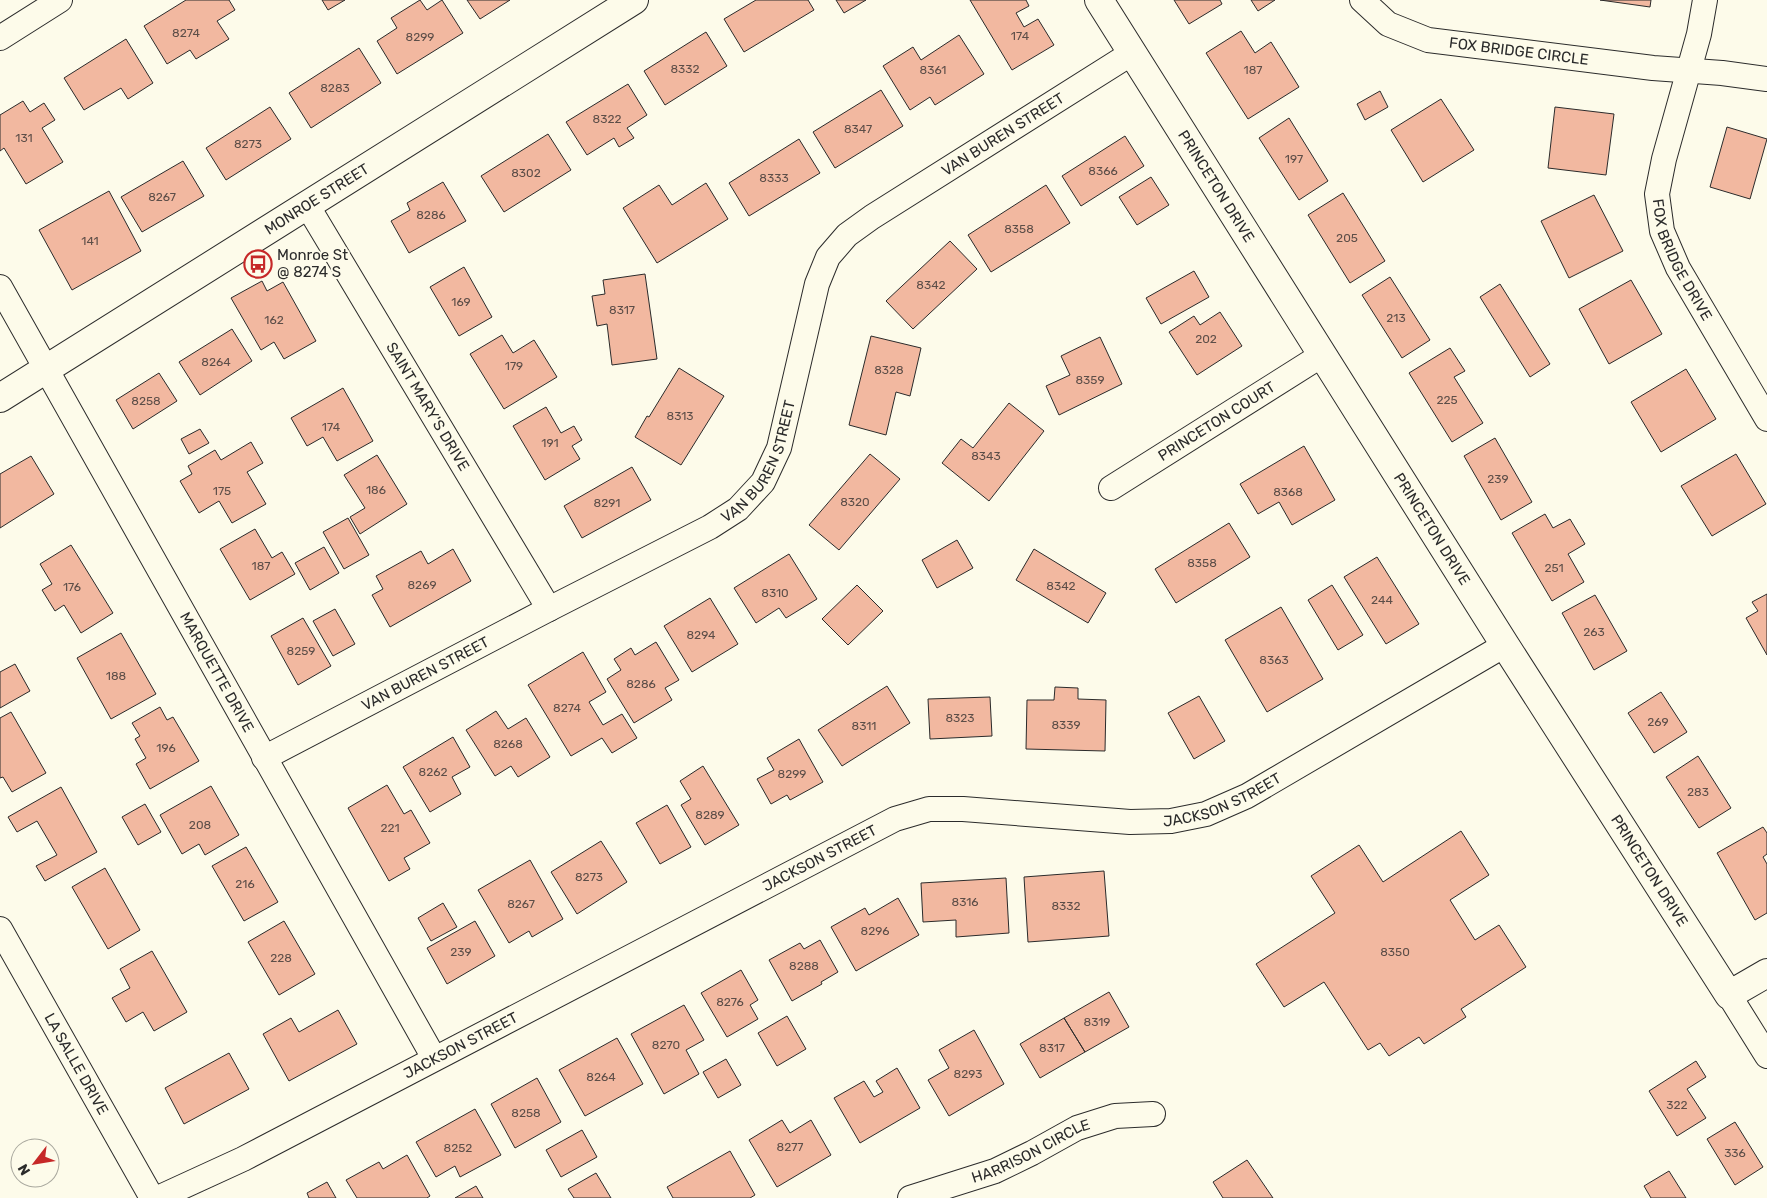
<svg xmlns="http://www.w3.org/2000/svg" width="1767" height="1198" font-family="Rubik,sans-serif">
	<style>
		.building { fill: #f2b8a0; stroke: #2b2b2b }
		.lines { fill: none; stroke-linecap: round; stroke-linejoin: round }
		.minor-casing { stroke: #2b2b2b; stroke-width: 26 }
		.tertiary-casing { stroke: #2b2b2b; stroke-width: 30 }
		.minor { stroke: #fdfbea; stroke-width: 24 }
		.tertiary { stroke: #fdfbea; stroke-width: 28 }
		.labels { text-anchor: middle; stroke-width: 4; stroke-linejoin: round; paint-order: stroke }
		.number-label { font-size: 12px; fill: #5d4e48 }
		.street-label { font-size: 15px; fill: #2b2b2b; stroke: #fdfbea }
		.poi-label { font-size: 15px; fill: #2b2b2b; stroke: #fdfbea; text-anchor: start }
	</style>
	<rect width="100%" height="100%" fill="#fdfbea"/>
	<!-- building -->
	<path class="building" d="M 186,0 L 229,0 L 235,10 L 217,21 L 229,39 L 196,59 L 190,50 L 167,64 L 144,26 Z
		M 322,0 L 345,0 L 328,10 Z
		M 420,0 L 427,10 L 442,0 L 463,33 L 397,74 L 377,41 L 397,28 L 391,18 Z
		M 467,0 L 510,0 L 480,19 Z
		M 756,0 L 808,0 L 814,10 L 744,52 L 724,19 Z
		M 836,0 L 866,0 L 844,13 Z
		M 970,0 L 1026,0 L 1029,6 L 1016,13 L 1024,27 L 1038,19 L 1054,45 L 1012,70 Z
		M 1174,0 L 1220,0 L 1222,4 L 1189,24 Z
		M 1251,0 L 1275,0 L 1258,11 Z
		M 1600,0 L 1651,0 L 1650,7 Z
		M 1241,31 L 1255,53 L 1271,42 L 1299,87 L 1248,119 L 1206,53 Z
		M 706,32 L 727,66 L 665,105 L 644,71 Z
		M 959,35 L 984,74 L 935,105 L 930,97 L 910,110 L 883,66 L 913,47 L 921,60 Z
		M 126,39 L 153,83 L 128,99 L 121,88 L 84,110 L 64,78 Z
		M 359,48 L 381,83 L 311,128 L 289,93 Z
		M 628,84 L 647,115 L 627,128 L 634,138 L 619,147 L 614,138 L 587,155 L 566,122 Z
		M 881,90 L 903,126 L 835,168 L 813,132 Z
		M 1380,91 L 1388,107 L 1365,120 L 1357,104 Z
		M 1441,99 L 1474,150 L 1423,182 L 1391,130 Z
		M 23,101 L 30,112 L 44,103 L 55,120 L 42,128 L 63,162 L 26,184 L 4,148 L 0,151 L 0,115 Z
		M 270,107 L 291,139 L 226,180 L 206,148 Z
		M 1555,107 L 1614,114 L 1606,175 L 1548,168 Z
		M 1289,118 L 1328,181 L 1299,200 L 1259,138 Z
		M 1727,127 L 1767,139 L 1750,199 L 1710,187 Z
		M 548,134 L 571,170 L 504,212 L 481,176 Z
		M 1125,136 L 1144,166 L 1081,206 L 1062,176 Z
		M 799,139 L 820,173 L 749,216 L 729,183 Z
		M 183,161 L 204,196 L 142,232 L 121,197 Z
		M 1151,177 L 1169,205 L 1137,225 L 1119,197 Z
		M 443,182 L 466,221 L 409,253 L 391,221 L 410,210 L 407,203 Z
		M 706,183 L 728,219 L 657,263 L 623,208 L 659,185 L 672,205 Z
		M 1046,185 L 1070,223 L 991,272 L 968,235 Z
		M 109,191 L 141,251 L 72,290 L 39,230 Z
		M 1343,193 L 1385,261 L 1350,283 L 1308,215 Z
		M 1594,195 L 1623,251 L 1569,278 L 1541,221 Z
		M 950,241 L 977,269 L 913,329 L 886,301 Z
		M 464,267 L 492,317 L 459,336 L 430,287 Z
		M 1194,271 L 1209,297 L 1161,324 L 1146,298 Z
		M 645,274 L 657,359 L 612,365 L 607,324 L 597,326 L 592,296 L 605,294 L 603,280 Z
		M 1390,277 L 1430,340 L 1402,358 L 1362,295 Z
		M 1631,280 L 1662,334 L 1609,364 L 1579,309 Z
		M 262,281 L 267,291 L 283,282 L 316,341 L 284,359 L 274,342 L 261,350 L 231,298 Z
		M 1500,284 L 1550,364 L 1530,377 L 1480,297 Z
		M 1220,312 L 1242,346 L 1197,375 L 1169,332 L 1194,316 L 1200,325 Z
		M 232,329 L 252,361 L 200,395 L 179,362 Z
		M 502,335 L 513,353 L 534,340 L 557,377 L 504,409 L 470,354 Z
		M 871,336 L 921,348 L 910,396 L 896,392 L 886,435 L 849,425 Z
		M 1100,337 L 1122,384 L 1059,415 L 1046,386 L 1070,375 L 1061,356 Z
		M 1450,348 L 1465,371 L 1454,377 L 1483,423 L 1452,442 L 1409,373 Z
		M 679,368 L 724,396 L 681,465 L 635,437 L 647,416 L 649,417 Z
		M 1686,369 L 1716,419 L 1661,452 L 1631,402 Z
		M 159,373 L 177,401 L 133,429 L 116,400 Z
		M 343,388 L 373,441 L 337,461 L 323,437 L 307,446 L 291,418 Z
		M 1009,403 L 1044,431 L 989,501 L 942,463 L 961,439 L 973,448 Z
		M 546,407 L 561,433 L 574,426 L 582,440 L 572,446 L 580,459 L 545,480 L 513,426 Z
		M 200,429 L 209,443 L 189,454 L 181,439 Z
		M 1495,438 L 1532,502 L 1501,520 L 1464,456 Z
		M 251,442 L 263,463 L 247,472 L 266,504 L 232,523 L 219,501 L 199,513 L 180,481 L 192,474 L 188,466 L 215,450 L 221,460 Z
		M 1304,446 L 1335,500 L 1292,525 L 1279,502 L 1258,514 L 1240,484 Z
		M 870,454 L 900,479 L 839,550 L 809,525 Z
		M 1736,454 L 1766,504 L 1712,536 L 1681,486 Z
		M 377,455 L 407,504 L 360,534 L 350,517 L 365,508 L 344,475 Z
		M 31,456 L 54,494 L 0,528 L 0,474 Z
		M 632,467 L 651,500 L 582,538 L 564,506 Z
		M 1545,514 L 1553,528 L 1570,519 L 1585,544 L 1568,554 L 1584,582 L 1552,601 L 1512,533 Z
		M 348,518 L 369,555 L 344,569 L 323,532 Z
		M 1229,523 L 1250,557 L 1176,603 L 1155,569 Z
		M 255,529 L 272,558 L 282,552 L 295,574 L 250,600 L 220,549 Z
		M 957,540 L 973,568 L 937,588 L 922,560 Z
		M 71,545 L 113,613 L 81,633 L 64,605 L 55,611 L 42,590 L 52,584 L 40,564 Z
		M 324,547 L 339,573 L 310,590 L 295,563 Z
		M 453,549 L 471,581 L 390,627 L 372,595 L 383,589 L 376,576 L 421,551 L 428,564 Z
		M 1034,549 L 1106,593 L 1088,623 L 1016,580 Z
		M 789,554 L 817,599 L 786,618 L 779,608 L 756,623 L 734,588 Z
		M 1377,557 L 1419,624 L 1386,644 L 1344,577 Z
		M 857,585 L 883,611 L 848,645 L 822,619 Z
		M 1332,585 L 1363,635 L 1338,650 L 1308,600 Z
		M 1767,594 L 1767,655 L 1746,618 L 1758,611 L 1752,602 Z
		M 1595,595 L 1627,651 L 1594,670 L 1562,613 Z
		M 710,598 L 738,644 L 692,672 L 664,626 Z
		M 1281,607 L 1323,679 L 1267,712 L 1225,640 Z
		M 335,609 L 355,644 L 333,656 L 313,621 Z
		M 303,618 L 331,666 L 298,685 L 271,636 Z
		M 121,633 L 156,694 L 111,719 L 77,658 Z
		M 656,642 L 679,680 L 665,688 L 672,700 L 634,723 L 607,679 L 621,670 L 614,659 L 631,648 L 635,655 Z
		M 583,652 L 606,692 L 589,702 L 603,725 L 622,714 L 637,738 L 612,753 L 602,738 L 571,756 L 528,685 Z
		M 15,664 L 30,691 L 0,708 L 0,672 Z
		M 887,686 L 910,723 L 842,766 L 818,730 Z
		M 1055,687 L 1078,688 L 1078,699 L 1106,700 L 1105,751 L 1026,749 L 1027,700 L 1054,700 Z
		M 1661,692 L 1687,732 L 1654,753 L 1628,713 Z
		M 1199,696 L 1225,741 L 1194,759 L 1168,713 Z
		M 990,697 L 992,736 L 930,739 L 928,699 Z
		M 160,707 L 167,720 L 173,717 L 199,761 L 150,789 L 136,764 L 146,758 L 135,739 L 140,736 L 132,723 Z
		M 496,711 L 508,729 L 526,718 L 550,757 L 518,777 L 511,766 L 495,776 L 466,730 Z
		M 11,712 L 46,773 L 12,792 L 3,777 L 0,778 L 0,718 Z
		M 453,737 L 470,767 L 452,777 L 461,794 L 430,812 L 403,767 Z
		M 799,739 L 823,782 L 790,800 L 787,795 L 771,804 L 757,779 L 774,770 L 767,758 Z
		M 1698,756 L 1731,808 L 1699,828 L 1666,777 Z
		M 703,766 L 739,825 L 705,845 L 681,805 L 691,799 L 680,781 Z
		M 387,785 L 404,814 L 411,810 L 430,843 L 404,858 L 410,869 L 389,881 L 348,808 Z
		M 211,786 L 239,835 L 205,855 L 199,844 L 182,854 L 160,815 Z
		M 61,787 L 97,852 L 45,881 L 36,866 L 57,855 L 37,821 L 17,832 L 8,817 Z
		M 145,804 L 161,832 L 138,845 L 122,817 Z
		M 667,805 L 691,847 L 660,864 L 636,823 Z
		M 1763,827 L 1767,833 L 1767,854 L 1763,857 L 1767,864 L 1767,913 L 1755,920 L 1717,853 Z
		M 1461,831 L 1489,875 L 1450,900 L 1475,940 L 1499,925 L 1526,967 L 1461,1009 L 1466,1017 L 1424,1044 L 1419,1037 L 1389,1056 L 1380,1043 L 1368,1050 L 1324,982 L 1284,1007 L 1256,964 L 1335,913 L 1311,876 L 1359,845 L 1383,882 Z
		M 601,841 L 627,882 L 577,914 L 551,872 Z
		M 246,847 L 278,902 L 244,921 L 212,866 Z
		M 530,860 L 563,919 L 532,937 L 529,931 L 509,943 L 478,890 Z
		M 105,868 L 140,930 L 108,949 L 72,887 Z
		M 1104,871 L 1109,936 L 1028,942 L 1024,877 Z
		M 1006,878 L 1009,933 L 956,937 L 956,920 L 923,922 L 921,883 Z
		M 898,898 L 919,935 L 856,971 L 831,927 L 865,908 L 869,915 Z
		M 443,903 L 457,927 L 431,941 L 418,918 Z
		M 284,921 L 315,974 L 279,995 L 248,942 Z
		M 475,921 L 495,956 L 447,984 L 427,948 Z
		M 820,940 L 838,972 L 821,982 L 822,984 L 792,1001 L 769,960 L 800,943 L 804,949 Z
		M 152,951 L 187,1012 L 154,1031 L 143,1012 L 126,1022 L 112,998 L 130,988 L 120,969 Z
		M 741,970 L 758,1000 L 750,1005 L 758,1019 L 727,1037 L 701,993 Z
		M 1109,992 L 1129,1027 L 1085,1052 L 1064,1018 Z
		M 684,1005 L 704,1040 L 686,1050 L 699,1074 L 664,1094 L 631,1034 Z
		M 338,1010 L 357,1044 L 289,1081 L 263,1034 L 291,1018 L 299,1032 Z
		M 787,1016 L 806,1049 L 777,1066 L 758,1033 Z
		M 1064,1018 L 1085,1052 L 1040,1078 L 1020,1044 Z
		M 974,1030 L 1004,1084 L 949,1116 L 928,1080 L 949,1068 L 939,1050 Z
		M 617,1038 L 643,1084 L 585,1116 L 559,1070 Z
		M 229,1053 L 249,1089 L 184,1124 L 165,1088 Z
		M 726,1059 L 741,1085 L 718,1098 L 703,1072 Z
		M 1696,1061 L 1706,1077 L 1687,1089 L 1706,1118 L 1677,1136 L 1649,1091 Z
		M 897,1068 L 920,1108 L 860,1143 L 834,1098 L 864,1081 L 874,1097 L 883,1092 L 876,1081 Z
		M 537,1078 L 561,1122 L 515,1148 L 491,1104 Z
		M 475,1109 L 501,1155 L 460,1177 L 455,1166 L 436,1177 L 416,1142 Z
		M 782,1120 L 790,1133 L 811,1120 L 831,1155 L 777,1187 L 749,1140 Z
		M 1735,1122 L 1763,1167 L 1735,1185 L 1707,1139 Z
		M 582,1130 L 597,1157 L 561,1177 L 546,1150 Z
		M 730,1151 L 755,1195 L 750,1198 L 673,1198 L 667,1187 Z
		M 407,1155 L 430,1196 L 427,1198 L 357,1198 L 346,1180 L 379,1162 L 383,1169 Z
		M 1247,1160 L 1273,1198 L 1223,1198 L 1213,1182 Z
		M 1669,1171 L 1686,1198 L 1651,1198 L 1644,1186 Z
		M 596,1173 L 611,1198 L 574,1198 L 568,1189 Z
		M 327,1182 L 336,1198 L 309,1198 L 307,1193 Z
		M 476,1186 L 483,1198 L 455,1198 Z"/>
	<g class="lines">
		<!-- minor casing -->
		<g class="minor-casing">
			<g id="minor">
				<path id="s1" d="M 1362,0 L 1388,24 L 1428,40 L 1653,68 L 1722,73 L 1767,79"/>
				<path id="s2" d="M 1705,0 L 1699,34 L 1664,159 L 1657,194 L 1662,231 L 1678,268 L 1767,419"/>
				<path d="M 0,38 L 60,0"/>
				<path id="s3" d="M 307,205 L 549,609"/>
				<path id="s4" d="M 0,287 L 434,1058"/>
				<path id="s5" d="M 1111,488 L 1322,355"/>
				<path id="s6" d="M 264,758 L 549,609 L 710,527 L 738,509 L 763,482 L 779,448 L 817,284 L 828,257 L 847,235 L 872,217 L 1132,53"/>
				<path id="s7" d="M 0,929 L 152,1198"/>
				<path d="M 1729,995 L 1767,1056"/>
				<path id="s8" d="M 158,1198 L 243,1159 L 895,819 L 929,809 L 963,809 L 1130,822 L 1171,821 L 1206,814 L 1247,796 L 1505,645"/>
				<path id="s9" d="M 910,1198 L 995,1171 L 1032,1153 L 1077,1128 L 1115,1116 L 1153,1114"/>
			</g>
		</g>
		<!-- tertiary casing -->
		<g class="tertiary-casing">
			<g id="tertiary">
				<path id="s10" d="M 1099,0 L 1505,645 L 1729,995 L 1767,973"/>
				<path id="s11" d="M 0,398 L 634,0"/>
			</g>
		</g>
		<!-- minor -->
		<use href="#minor" class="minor"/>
		<!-- tertiary -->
		<use href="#tertiary" class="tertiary"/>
	</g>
	<!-- icons -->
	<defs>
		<g id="bus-ring" transform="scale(1.4375)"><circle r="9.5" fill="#fdfbea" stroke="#c62828" stroke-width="1.5"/><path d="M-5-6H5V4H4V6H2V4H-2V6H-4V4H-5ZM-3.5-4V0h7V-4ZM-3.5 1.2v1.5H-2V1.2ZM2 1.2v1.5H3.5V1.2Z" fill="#c62828"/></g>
	</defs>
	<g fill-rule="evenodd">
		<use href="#bus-ring" x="258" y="264"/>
	</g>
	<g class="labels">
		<!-- number labels -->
		<g class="number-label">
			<text x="186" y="37">8274</text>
			<text x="1020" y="40">174</text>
			<text x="420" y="41">8299</text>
			<text x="685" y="73">8332</text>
			<text x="933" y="74">8361</text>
			<text x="1253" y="74">187</text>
			<text x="335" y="92">8283</text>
			<text x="607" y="123">8322</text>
			<text x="858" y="133">8347</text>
			<text x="24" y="142">131</text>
			<text x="248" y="148">8273</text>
			<text x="1294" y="163">197</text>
			<text x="1103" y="175">8366</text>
			<text x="526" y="177">8302</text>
			<text x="774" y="182">8333</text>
			<text x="162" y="201">8267</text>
			<text x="431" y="219">8286</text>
			<text x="1019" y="233">8358</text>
			<text x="1347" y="242">205</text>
			<text x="90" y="245">141</text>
			<text x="931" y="289">8342</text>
			<text x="461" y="306">169</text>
			<text x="622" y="314">8317</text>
			<text x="1396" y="322">213</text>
			<text x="274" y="324">162</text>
			<text x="1206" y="343">202</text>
			<text x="216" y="366">8264</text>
			<text x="514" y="370">179</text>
			<text x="889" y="374">8328</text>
			<text x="1090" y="384">8359</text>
			<text x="1447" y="404">225</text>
			<text x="146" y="405">8258</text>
			<text x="680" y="420">8313</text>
			<text x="331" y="431">174</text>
			<text x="550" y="447">191</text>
			<text x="986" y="460">8343</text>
			<text x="1498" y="483">239</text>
			<text x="376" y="494">186</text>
			<text x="222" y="495">175</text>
			<text x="1288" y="496">8368</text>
			<text x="855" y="506">8320</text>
			<text x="607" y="507">8291</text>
			<text x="1202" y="567">8358</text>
			<text x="261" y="570">187</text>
			<text x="1554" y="572">251</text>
			<text x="422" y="589">8269</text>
			<text x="1061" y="590">8342</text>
			<text x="72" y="591">176</text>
			<text x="775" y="597">8310</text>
			<text x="1382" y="604">244</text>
			<text x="1594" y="636">263</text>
			<text x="701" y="639">8294</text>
			<text x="301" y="655">8259</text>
			<text x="1274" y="664">8363</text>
			<text x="116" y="680">188</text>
			<text x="641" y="688">8286</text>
			<text x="567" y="712">8274</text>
			<text x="960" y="722">8323</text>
			<text x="1658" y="726">269</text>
			<text x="1066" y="729">8339</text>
			<text x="864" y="730">8311</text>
			<text x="508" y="748">8268</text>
			<text x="166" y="752">196</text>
			<text x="433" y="776">8262</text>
			<text x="792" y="778">8299</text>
			<text x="1698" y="796">283</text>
			<text x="710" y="819">8289</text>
			<text x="200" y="829">208</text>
			<text x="390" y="832">221</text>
			<text x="589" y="881">8273</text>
			<text x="245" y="888">216</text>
			<text x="965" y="906">8316</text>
			<text x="521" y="908">8267</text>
			<text x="1066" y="910">8332</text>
			<text x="875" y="935">8296</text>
			<text x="461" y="956">239</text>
			<text x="1395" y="956">8350</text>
			<text x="281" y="962">228</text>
			<text x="804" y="970">8288</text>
			<text x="730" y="1006">8276</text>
			<text x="1097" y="1026">8319</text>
			<text x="666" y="1049">8270</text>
			<text x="1052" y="1052">8317</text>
			<text x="968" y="1078">8293</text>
			<text x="601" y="1081">8264</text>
			<text x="1677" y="1109">322</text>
			<text x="526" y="1117">8258</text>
			<text x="790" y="1151">8277</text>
			<text x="458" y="1152">8252</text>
			<text x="1735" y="1157">336</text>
		</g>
		<!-- street labels -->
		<g class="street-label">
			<text dy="5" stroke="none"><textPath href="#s1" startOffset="170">FOX BRIDGE CIRCLE</textPath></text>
			<text dy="5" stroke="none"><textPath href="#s6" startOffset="1022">VAN BUREN STREET</textPath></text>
			<text dy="5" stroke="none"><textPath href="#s10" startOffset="220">PRINCETON DRIVE</textPath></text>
			<text dy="5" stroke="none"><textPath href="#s11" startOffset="374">MONROE STREET</textPath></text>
			<text dy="5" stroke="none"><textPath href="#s2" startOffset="271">FOX BRIDGE DRIVE</textPath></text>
			<text dy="5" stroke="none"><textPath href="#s3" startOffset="235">SAINT MARY'S DRIVE</textPath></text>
			<text dy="5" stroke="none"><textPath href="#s5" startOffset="125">PRINCETON COURT</textPath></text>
			<text dy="5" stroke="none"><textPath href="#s6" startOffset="588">VAN BUREN STREET</textPath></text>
			<text dy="5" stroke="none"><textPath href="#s10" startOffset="625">PRINCETON DRIVE</textPath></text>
			<text dy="5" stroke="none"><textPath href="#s4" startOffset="442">MARQUETTE DRIVE</textPath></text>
			<text dy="5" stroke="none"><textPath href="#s6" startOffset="182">VAN BUREN STREET</textPath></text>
			<text dy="5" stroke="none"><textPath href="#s8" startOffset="1162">JACKSON STREET</textPath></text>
			<text dy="5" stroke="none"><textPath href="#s8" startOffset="744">JACKSON STREET</textPath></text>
			<text dy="5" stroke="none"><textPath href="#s10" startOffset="1030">PRINCETON DRIVE</textPath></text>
			<text dy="5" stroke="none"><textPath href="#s8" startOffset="339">JACKSON STREET</textPath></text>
			<text dy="5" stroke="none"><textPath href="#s7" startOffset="155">LA SALLE DRIVE</textPath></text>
			<text dy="5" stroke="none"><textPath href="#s9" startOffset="130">HARRISON CIRCLE</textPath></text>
		</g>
		<!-- poi labels -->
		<g class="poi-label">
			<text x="277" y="260">Monroe St<tspan x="277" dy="17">@ 8274 S</tspan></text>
		</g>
	</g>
	<!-- north arrow -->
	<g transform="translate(35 1163) rotate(239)"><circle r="24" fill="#fdfbea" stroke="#a9a89e"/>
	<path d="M0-4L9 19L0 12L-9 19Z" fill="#c62828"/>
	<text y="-8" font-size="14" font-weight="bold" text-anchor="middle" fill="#2b2b2b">N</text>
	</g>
</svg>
